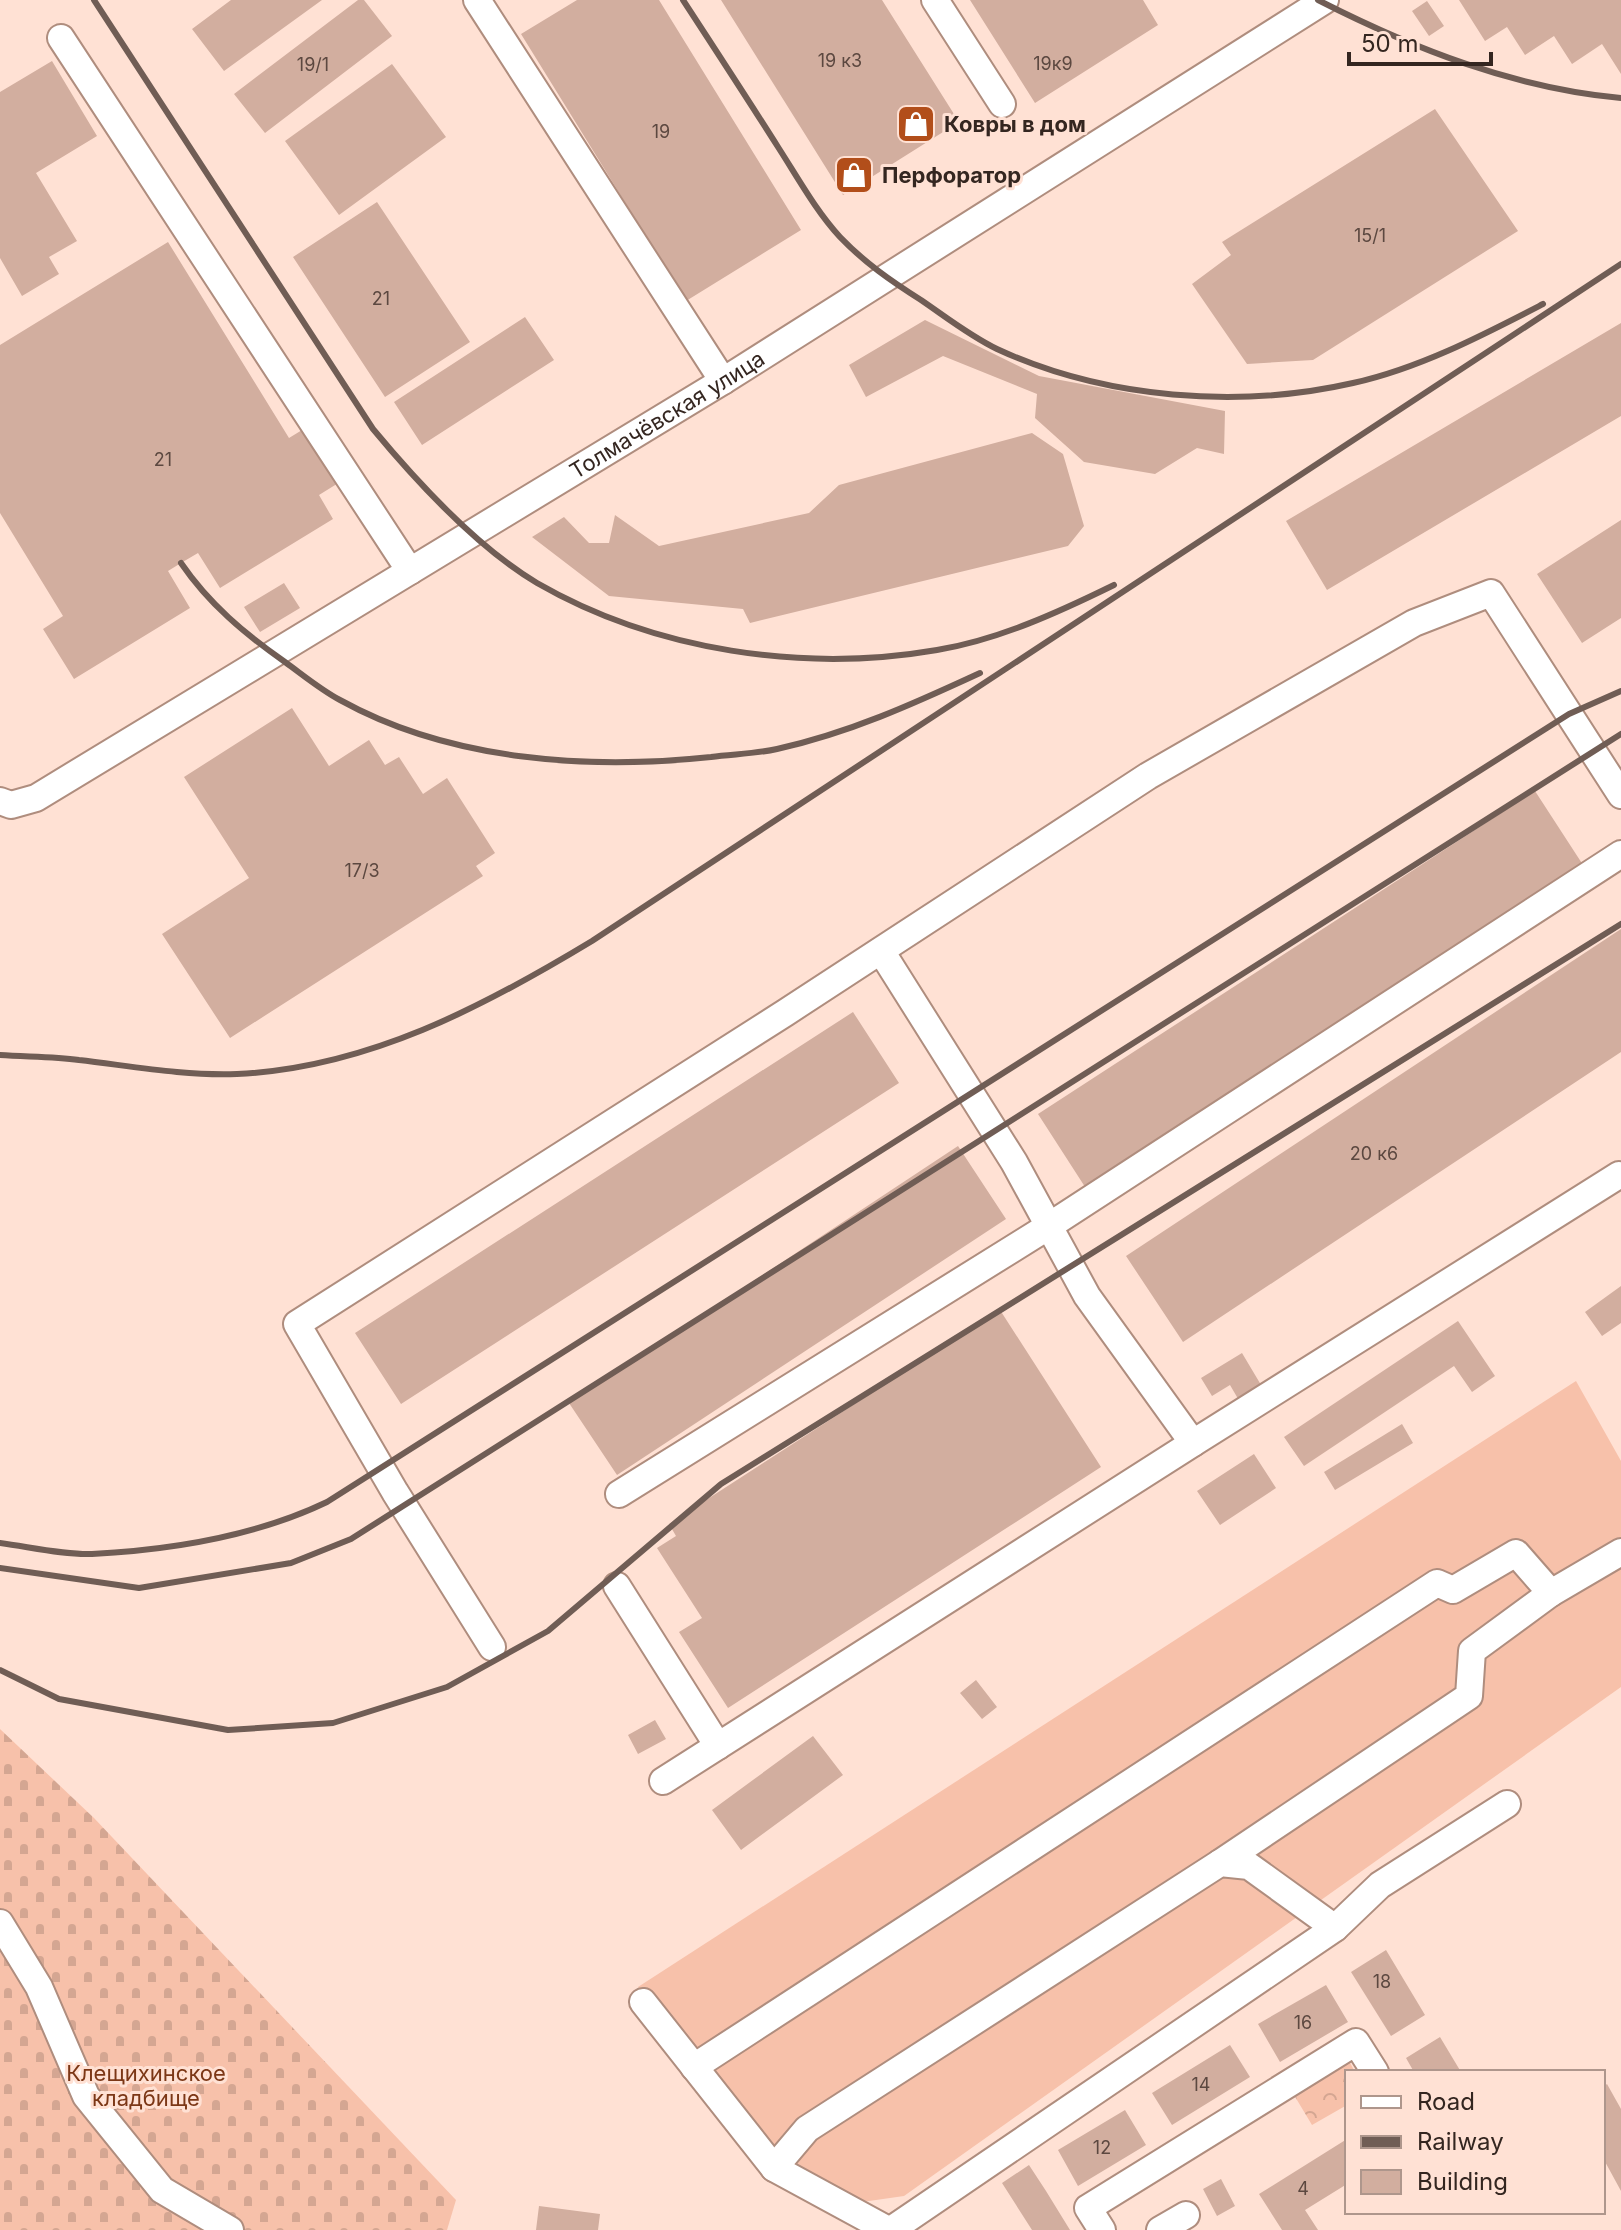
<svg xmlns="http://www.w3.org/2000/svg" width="1621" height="2230" font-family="Inter,sans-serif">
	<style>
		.cemetery { fill: url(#cemetery-stones) }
		.park { fill: url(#park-crowns) }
		.garden { fill: #f7c1aa }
		.building { fill: #d2ae9f }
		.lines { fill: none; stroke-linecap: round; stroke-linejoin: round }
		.minor-casing { stroke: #af8d7e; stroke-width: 30 }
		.minor { stroke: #fff; stroke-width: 26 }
		.rail { stroke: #705d55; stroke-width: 6 }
		.labels { text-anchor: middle; stroke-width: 6; stroke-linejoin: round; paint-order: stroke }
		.number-label { font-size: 18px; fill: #5c4840 }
		.poi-label { font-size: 22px; font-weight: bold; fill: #342620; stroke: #ffe1d4; text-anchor: start }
		.street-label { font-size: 22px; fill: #342620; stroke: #ffe1d4 }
		.park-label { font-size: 22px; fill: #7c3716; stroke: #ffe1d4 }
	</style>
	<defs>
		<pattern id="cemetery-stones" width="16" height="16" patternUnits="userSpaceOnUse" patternTransform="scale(2)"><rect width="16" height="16" fill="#f7c1aa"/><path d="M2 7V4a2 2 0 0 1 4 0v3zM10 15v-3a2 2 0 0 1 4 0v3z" fill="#d4a692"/></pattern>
		<pattern id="park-crowns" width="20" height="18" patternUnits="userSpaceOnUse" patternTransform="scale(2)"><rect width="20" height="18" fill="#f7c1aa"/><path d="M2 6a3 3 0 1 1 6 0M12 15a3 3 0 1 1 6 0" fill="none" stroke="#d4a692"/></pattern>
	</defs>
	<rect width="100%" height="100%" fill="#ffe1d4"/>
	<!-- cemetery -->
	<path class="cemetery" d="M 0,1729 L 94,1818 L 456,2200 L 447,2230 L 0,2230 Z"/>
	<!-- park -->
	<path class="park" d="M 1349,2061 L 1355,2072 L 1347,2072 L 1347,2105 L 1312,2125 L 1294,2095 Z"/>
	<!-- garden -->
	<path class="garden" d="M 1576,1381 L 1621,1461 L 1621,1687 L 904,2196 L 827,2207 L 638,1987 Z"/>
	<!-- building -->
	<path class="building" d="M 231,0 L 322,0 L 224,71 L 192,29 Z
		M 358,0 L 364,0 L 392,36 L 265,133 L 234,94 Z
		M 577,0 L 659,0 L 801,230 L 686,301 L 521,34 Z
		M 721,0 L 882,0 L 959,122 L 843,195 Z
		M 970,0 L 1143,0 L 1158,25 L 1035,103 Z
		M 1459,0 L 1621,0 L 1621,74 L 1602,44 L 1572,64 L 1554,36 L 1525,55 L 1507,27 L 1485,41 Z
		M 1427,1 L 1444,26 L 1429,36 L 1412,11 Z
		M 52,61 L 97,136 L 36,173 L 77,241 L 49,257 L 59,274 L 22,296 L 0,258 L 0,92 Z
		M 392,64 L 446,137 L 339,215 L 285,141 Z
		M 1435,109 L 1518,231 L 1313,360 L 1247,364 L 1192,284 L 1231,255 L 1222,242 Z
		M 377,202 L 470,342 L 385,397 L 293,257 Z
		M 168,242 L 289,438 L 307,427 L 340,482 L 319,495 L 333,519 L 220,588 L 198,553 L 181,563 L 168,571 L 190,608 L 74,679 L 43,629 L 63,616 L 0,513 L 0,345 Z
		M 525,317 L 554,360 L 422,445 L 394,402 Z
		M 925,320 L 1039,376 L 1225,411 L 1224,454 L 1197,448 L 1155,474 L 1084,462 L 1035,418 L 1037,394 L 943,356 L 866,397 L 849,365 Z
		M 1621,323 L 1621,416 L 1327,590 L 1286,521 Z
		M 1032,433 L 1063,454 L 1084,526 L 1068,546 L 750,623 L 743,609 L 609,596 L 532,537 L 564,517 L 589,543 L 609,543 L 615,515 L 659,546 L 809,513 L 839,485 Z
		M 1621,520 L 1621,618 L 1582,643 L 1537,574 Z
		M 284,583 L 300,608 L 260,632 L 244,607 Z
		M 292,708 L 329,766 L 369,740 L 385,765 L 399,757 L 423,794 L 447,778 L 495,853 L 476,866 L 483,876 L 230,1038 L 162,934 L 249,878 L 184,777 Z
		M 1535,791 L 1585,868 L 1087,1190 L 1038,1114 Z
		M 1621,929 L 1621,1052 L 1183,1342 L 1126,1256 Z
		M 853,1012 L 899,1083 L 401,1404 L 355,1333 Z
		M 958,1146 L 1006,1219 L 617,1475 L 569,1403 Z
		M 1621,1286 L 1621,1323 L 1602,1336 L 1585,1312 Z
		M 1000,1310 L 1101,1467 L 728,1708 L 679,1632 L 702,1618 L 657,1548 L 676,1536 L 669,1524 Z
		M 1458,1321 L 1495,1376 L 1472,1392 L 1454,1366 L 1304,1466 L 1284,1437 Z
		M 1242,1353 L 1267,1395 L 1244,1409 L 1230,1385 L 1212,1396 L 1201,1378 Z
		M 1402,1424 L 1413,1443 L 1335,1490 L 1324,1472 Z
		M 1254,1454 L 1276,1488 L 1220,1525 L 1197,1491 Z
		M 976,1680 L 997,1707 L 982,1719 L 960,1693 Z
		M 655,1720 L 666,1739 L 638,1754 L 628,1735 Z
		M 813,1736 L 843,1775 L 741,1850 L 712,1810 Z
		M 1386,1950 L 1425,2015 L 1391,2036 L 1351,1972 Z
		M 1326,1985 L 1348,2022 L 1280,2062 L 1258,2024 Z
		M 1440,2037 L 1461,2072 L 1414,2072 L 1406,2058 Z
		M 1230,2045 L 1250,2077 L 1172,2125 L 1152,2093 Z
		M 1607,2084 L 1621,2109 L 1621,2191 L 1603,2158 L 1603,2087 Z
		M 1125,2110 L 1146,2145 L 1078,2186 L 1058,2150 Z
		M 1347,2139 L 1347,2184 L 1305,2210 L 1318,2230 L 1282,2230 L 1259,2194 Z
		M 1029,2165 L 1046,2191 L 1070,2230 L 1032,2230 L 1002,2183 Z
		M 1221,2179 L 1235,2206 L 1217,2216 L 1203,2189 Z
		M 539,2206 L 600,2214 L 598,2230 L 536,2230 Z"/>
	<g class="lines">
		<!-- minor casing -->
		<g class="minor-casing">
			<g id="minor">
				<path d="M 477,0 L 723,381"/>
				<path d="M 935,0 L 1002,104"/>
				<path d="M 61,38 L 410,571"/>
				<path id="s1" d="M 0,801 L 11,805 L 36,798 L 723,381 L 1325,0"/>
				<path d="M 881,951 L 1014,1162 L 1087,1296 L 1193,1443 L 1619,1175"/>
				<path d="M 619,1494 L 1049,1226 L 1621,854"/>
				<path d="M 617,1586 L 718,1746"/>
				<path d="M 492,1647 L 395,1492 L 297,1324 L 785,1013 L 1148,776 L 1414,623 L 1491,593 L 1621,795"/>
				<path d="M 663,1781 L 1193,1443"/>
				<path d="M 1220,1863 L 1469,1696 L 1472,1651 L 1551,1593 L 1621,1552"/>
				<path d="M 0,1923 L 39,1987 L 86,2096 L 162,2190 L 230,2230"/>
				<path d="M 643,2002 L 774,2168 L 888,2230"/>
				<path d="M 694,2067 L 1437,1583 L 1453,1590 L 1516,1553 L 1551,1593"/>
				<path d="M 774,2168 L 807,2129 L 1220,1863 L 1249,1866 L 1335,1928"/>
				<path d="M 891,2230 L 1335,1928 L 1380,1885 L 1507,1804"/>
				<path d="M 1102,2230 L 1088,2208 L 1356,2042 L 1375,2072"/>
				<path d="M 1160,2230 L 1186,2215"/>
			</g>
		</g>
		<!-- minor -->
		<use href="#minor" class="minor"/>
		<!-- rail -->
		<path class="rail" d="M 94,0 L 373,429 C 417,482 478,548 537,583 C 655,651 804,673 937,650 C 998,640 1059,612 1114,585
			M 683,0 C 715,49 747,98 778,147 C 798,178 816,211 840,237 C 865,263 891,281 921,300 C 946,317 970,336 997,349 C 1105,399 1239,409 1353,383 C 1420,368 1483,335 1543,304
			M 1318,0 C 1414,49 1514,88 1621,98
			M 181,563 C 209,604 245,634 285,662 C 303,675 321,690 340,700 C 450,761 588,770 711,757 C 732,754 755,754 777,749 C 849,733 913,704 980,673
			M 0,1055 C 26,1057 53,1056 79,1060 C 131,1066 184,1076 237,1074 C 367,1068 483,1007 592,941 L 1621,264
			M 0,1543 C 30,1547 63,1555 92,1554 C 171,1550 256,1536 327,1502 L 1569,714 L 1621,691
			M 0,1568 L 139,1588 L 291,1563 L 351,1539 L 1621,734
			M 0,1670 L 59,1699 L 228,1730 L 333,1723 L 447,1687 L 548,1631 L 721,1484 L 1621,924"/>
	</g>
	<!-- icons -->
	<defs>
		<g id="shop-square" transform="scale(2)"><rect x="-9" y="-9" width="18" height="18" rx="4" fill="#b24e1a" stroke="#ffe1d4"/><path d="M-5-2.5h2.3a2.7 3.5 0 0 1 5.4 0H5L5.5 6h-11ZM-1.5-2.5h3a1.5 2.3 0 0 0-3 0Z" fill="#fff"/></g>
	</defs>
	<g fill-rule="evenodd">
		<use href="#shop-square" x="916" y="124"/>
		<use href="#shop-square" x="854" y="175"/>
	</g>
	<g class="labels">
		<!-- number labels -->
		<g class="number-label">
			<text x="840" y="67">19 к3</text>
			<text x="1053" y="70">19к9</text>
			<text x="313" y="71">19/1</text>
			<text x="661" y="138">19</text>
			<text x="1370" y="242">15/1</text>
			<text x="381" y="305">21</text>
			<text x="163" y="466">21</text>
			<text x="362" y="877">17/3</text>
			<text x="1374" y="1160">20 к6</text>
			<text x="1382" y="1988">18</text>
			<text x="1303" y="2029">16</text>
			<text x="1201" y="2091">14</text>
			<text x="1102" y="2154">12</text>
			<text x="1303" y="2195">4</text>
		</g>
		<!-- poi labels -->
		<g class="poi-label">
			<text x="944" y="132">Ковры в дом</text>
			<text x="882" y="183">Перфоратор</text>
		</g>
		<!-- street labels -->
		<g class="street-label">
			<text dy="8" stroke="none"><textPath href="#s1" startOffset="776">Толмачёвская улица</textPath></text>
		</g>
		<!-- park labels -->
		<g class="park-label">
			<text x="146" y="2081">Клещихинское<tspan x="146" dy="25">кладбище</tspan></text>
		</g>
	</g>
	<!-- legend -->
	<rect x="1345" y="2070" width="260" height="144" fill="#ffe1d4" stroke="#ae968c" stroke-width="2"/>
	<rect x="1361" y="2096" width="40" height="12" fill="#ffffff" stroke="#ae968c" stroke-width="2"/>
	<text x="1417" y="2110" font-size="24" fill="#342620">Road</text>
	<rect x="1361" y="2136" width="40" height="12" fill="#705d55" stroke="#ae968c" stroke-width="2"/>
	<text x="1417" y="2150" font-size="24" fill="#342620">Railway</text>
	<rect x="1361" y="2170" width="40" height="24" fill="#d2ae9f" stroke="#ae968c" stroke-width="2"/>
	<text x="1417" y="2190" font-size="24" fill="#342620">Building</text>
	<!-- scale -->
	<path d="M1349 52v12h142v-12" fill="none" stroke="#342620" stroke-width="4"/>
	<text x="1361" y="52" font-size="24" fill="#342620" stroke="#ffe1d4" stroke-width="6" paint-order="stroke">50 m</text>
</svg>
